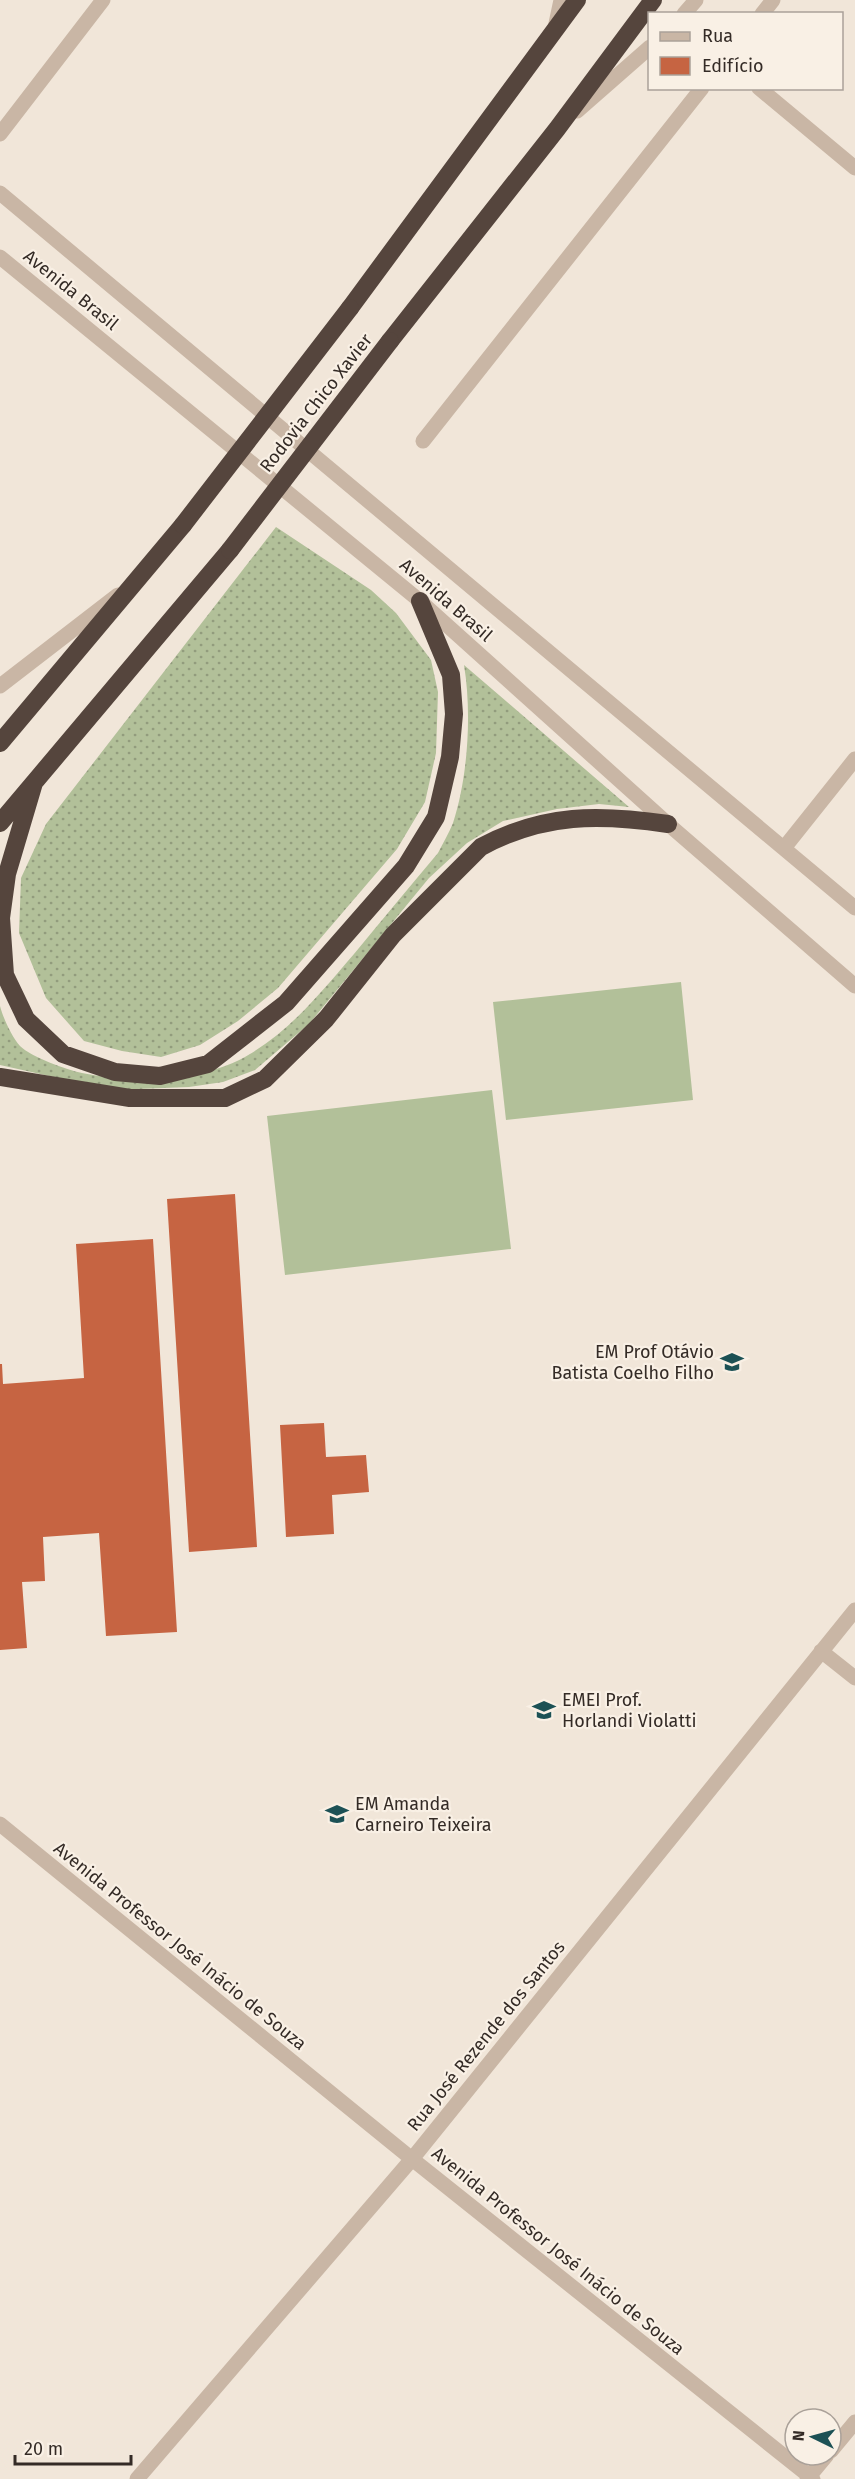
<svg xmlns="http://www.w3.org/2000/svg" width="855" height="2479" font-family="'Fira Sans',sans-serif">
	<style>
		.grass { fill: url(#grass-dots) }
		.garden { fill: #b2c099 }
		.building { fill: #c66442 }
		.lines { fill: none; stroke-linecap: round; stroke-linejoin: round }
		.street { stroke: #c9b6a5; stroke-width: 15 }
		.highway { stroke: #55453d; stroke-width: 18 }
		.highway-bridge { stroke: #55453d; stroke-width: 18 }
		.labels { text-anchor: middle; stroke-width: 4.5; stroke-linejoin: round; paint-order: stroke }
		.street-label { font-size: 18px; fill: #342b26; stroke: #f9f0e5 }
		.poi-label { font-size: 18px; fill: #342b26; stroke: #f9f0e5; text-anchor: start }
	</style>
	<defs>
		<pattern id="grass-dots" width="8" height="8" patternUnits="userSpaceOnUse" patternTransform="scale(1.5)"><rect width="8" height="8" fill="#b2c099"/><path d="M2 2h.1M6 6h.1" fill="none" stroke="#929c7d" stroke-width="1.8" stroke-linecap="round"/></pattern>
	</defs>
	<rect width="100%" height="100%" fill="#f1e6d9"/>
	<!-- grass -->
	<path class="grass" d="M 276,527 L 371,590 L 396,613 L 431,660 L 438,692 L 436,753 L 425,802 L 397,849 L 278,988 L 238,1021 L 200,1045 L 161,1057 L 122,1051 L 84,1041 L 46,998 L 19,933 L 21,878 L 46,824 Z
		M 464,665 L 629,807 L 599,804 L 557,809 L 503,821 L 467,843 L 429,878 L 309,1024 L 255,1070 L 223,1082 L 189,1087 L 112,1090 L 0,1065 L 0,1006 C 3,1018 12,1037 20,1046 C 31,1057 67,1070 82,1073 C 132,1083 205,1082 250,1054 C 292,1029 323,990 354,954 C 382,920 410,886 438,853 C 443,843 449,833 453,823 C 468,777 472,713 464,665 Z"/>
	<!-- garden -->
	<path class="garden" d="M 681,982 L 693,1100 L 506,1120 L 493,1002 Z
		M 492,1090 L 511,1249 L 285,1275 L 267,1116 Z"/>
	<!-- building -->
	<path class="building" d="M 235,1194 L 257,1547 L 189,1552 L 167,1199 Z
		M 153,1239 L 177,1632 L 106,1636 L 99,1533 L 43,1537 L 45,1581 L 22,1582 L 27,1648 L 0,1650 L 0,1364 L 2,1364 L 3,1384 L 84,1378 L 76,1244 Z
		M 324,1423 L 326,1457 L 366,1455 L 369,1492 L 332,1495 L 334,1534 L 286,1537 L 280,1425 Z"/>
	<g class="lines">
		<!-- street -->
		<path class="street" d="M 684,14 L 696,0
			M 762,14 L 773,0
			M 555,28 L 561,0
			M 759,88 L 855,168
			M 577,111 L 650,47
			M 0,134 L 103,0
			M 0,193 L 855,908
			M 0,257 L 420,601 L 668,824 L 855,986
			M 423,441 L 702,88
			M 0,686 L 118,595
			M 784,848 L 855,759
			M 821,1651 L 855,1678
			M 0,1824 L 412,2159 L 813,2479
			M 831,2451 L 855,2422
			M 137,2479 L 412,2159 L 855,1610
			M 807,2479 L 827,2455"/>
		<!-- highway -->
		<path class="highway" d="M 350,308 L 577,0
			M 390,341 L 557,129 L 653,0
			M 0,743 L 183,525
			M 34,783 L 7,874 L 1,918 L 5,975 L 26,1019 L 63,1054 L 115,1072 L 160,1076 L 208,1064 L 286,1003 L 406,866 L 436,817 L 450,757 L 454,714 L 451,675 L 420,601
			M 0,823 L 230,550
			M 0,1077 L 130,1098 L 225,1098 L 265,1079 L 326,1019 L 393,935 L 481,847 C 544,813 600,814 668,824"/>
		<!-- highway-bridge -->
		<path class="highway-bridge" d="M 183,525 L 350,308
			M 230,550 L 390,341"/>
	</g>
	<!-- icons -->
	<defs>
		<g id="school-bare" transform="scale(1.8)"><path d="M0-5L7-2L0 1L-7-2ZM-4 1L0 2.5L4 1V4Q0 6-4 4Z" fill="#1c5155" stroke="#f9f0e5" stroke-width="2.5" paint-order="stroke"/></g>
	</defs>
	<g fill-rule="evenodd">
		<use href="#school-bare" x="732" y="1362"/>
		<use href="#school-bare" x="544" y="1710"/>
		<use href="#school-bare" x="337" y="1814"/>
	</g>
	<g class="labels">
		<!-- street labels -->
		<g class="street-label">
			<text transform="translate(71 290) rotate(39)" y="6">Avenida Brasil</text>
			<text transform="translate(316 403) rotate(-52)" y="6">Rodovia Chico Xavier</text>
			<text transform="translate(446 600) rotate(41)" y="6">Avenida Brasil</text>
			<text transform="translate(180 1946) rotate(39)" y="6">Avenida Professor José Inácio de Souza</text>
			<text transform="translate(486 2036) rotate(-51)" y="6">Rua José Rezende dos Santos</text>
			<text transform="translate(558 2251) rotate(39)" y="6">Avenida Professor José Inácio de Souza</text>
		</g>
		<!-- poi labels -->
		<g class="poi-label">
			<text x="714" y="1358" text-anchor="end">EM Prof Otávio<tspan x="714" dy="21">Batista Coelho Filho</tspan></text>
			<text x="562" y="1706">EMEI Prof.<tspan x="562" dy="21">Horlandi Violatti</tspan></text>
			<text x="355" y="1810">EM Amanda<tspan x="355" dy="21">Carneiro Teixeira</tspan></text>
		</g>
	</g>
	<!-- legend -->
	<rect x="648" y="12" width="195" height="78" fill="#f9f0e5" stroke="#aaa199" stroke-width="1.5"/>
	<rect x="660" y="32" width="30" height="9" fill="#c9b6a5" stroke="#aaa199" stroke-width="1.5"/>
	<text x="702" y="42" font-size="18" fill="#342b26">Rua</text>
	<rect x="660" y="57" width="30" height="18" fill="#c66442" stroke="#aaa199" stroke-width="1.5"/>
	<text x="702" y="72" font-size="18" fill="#342b26">Edifício</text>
	<!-- north arrow -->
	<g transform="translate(813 2437) rotate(275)"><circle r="28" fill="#f9f0e5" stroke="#aaa199" stroke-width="1.5"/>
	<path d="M0-4.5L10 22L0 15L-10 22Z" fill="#1c5155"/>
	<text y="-9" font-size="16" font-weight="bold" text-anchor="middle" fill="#342b26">N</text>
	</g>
	<!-- scale -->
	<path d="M15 2455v9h116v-9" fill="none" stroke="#342b26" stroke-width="3"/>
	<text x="24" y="2455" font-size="18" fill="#342b26" stroke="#f9f0e5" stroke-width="4.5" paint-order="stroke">20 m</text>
</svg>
